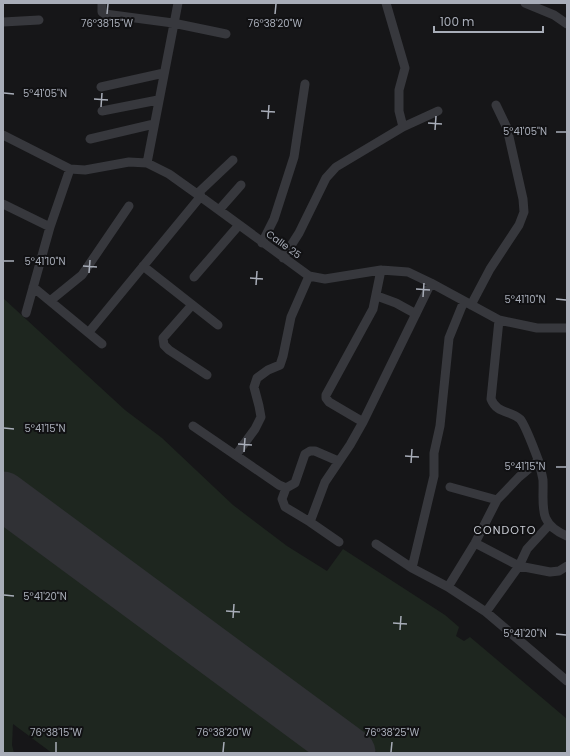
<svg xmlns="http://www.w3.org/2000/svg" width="570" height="756" font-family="Poppins,sans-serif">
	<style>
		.green { fill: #1e261f }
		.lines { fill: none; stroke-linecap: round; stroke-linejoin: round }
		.runway { stroke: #303135; stroke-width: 49 }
		.minor { stroke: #37383d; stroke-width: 9 }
		.ticks { fill: none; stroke: #a8adb8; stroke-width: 1.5 }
		.labels { text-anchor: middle; stroke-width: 4; stroke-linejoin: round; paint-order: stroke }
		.street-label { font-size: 10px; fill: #a8adb8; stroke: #111113 }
		.neighbourhood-label { font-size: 11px; letter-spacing: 1px; fill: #c9ccd4; stroke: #111113 }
		.ticks-label { font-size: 10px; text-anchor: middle; fill: #a8adb8; stroke: #111113; stroke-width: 4; stroke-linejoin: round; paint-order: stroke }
	</style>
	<rect width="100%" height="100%" fill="#161618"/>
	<!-- green -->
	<path class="green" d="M 3,298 L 125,410 L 162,438 L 233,505 L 287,546 L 327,571 L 343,549 L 445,615 L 459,627 L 456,636 L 464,641 L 470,637 L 567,719 L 567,753 L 378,753 L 3,480 Z
		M 3,526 L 314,753 L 52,753 L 13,724 L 12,745 L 14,753 L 3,753 Z"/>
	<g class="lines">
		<!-- runway -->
		<path class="runway" d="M 3,496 L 351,753"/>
		<!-- minor -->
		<path class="minor" d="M 102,3 L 102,12 L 105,14 L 173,23 L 226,34
			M 386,3 L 405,68 L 399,90 L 399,111 L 403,127
			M 525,3 L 554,15 L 567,24
			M 3,22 L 39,20
			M 101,87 L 164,73
			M 102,111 L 158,100
			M 3,135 L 70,169 L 85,170 L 129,162 L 147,163 L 169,174 L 197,194 L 309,276 L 325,279 L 381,270 L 408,272 L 431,283 L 499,320 L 537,328 L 567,328
			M 90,139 L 154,124
			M 147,163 L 178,3
			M 197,194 L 233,160
			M 3,204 L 50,227
			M 219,210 L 241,185
			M 262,243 L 274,219 L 294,157 L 305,84
			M 283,258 L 299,233 L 326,178 L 336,167 L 403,127 L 438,111
			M 143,266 L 218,325
			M 194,277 L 239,225
			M 33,287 L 102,344
			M 377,296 L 396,303 L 416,314
			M 50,301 L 82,275 L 129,206
			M 192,305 L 163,338 L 164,345 L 169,350 L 207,375
			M 471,305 L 490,269 L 519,225 L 524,212 L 523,199 L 507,128 L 496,105
			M 26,313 L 50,227 L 70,169
			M 499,320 L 491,399 C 497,414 510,410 520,419 C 525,424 536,454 539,462 C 540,467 542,474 543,480 C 544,506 537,524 567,536
			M 89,332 L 201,196
			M 363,422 L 329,402 L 326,398 L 326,395 L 373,309 L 381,270
			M 193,426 L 279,485 L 286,488
			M 236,455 L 255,429 L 261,417 L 259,406 L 254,387 L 257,378 L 268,370 L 280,365 L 283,356 L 291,317 L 309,276
			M 338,461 L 315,451 L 310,451 L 305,454 L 295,483 L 286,488 L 282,499 L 285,507 L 310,522 L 339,542
			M 450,487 L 497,500
			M 310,522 L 325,482 L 350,445 L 363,422 L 431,283
			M 475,543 L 519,566 L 550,572 L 559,571 L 567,566
			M 376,544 L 412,568 L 448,587 L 486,612 L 567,681
			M 412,568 L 434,476 L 434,453 L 440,426 L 449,338 L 464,301
			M 448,587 L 475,543 L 497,500 L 519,477 L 538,461
			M 486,612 L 519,566 L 527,549 L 549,525"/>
	</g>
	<!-- ticks -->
	<path class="ticks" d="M 107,14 L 108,4M 275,14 L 276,4M 4,93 L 14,94M 94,99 L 108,100M 101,107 L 102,93M 261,111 L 275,112M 268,119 L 269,105M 428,123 L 442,124M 435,130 L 436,116M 556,132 L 566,132M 4,261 L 14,261M 83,266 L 97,267M 89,273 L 90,260M 250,278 L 263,279M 256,285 L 257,271M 416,289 L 430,290M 423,297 L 424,283M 556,299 L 566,300M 4,428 L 14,429M 238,444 L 252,445M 244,452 L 245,438M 405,456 L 419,457M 411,463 L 412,449M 556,467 L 566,467M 4,595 L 14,596M 226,611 L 240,612M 233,618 L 234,604M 393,623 L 407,624M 400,630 L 401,616M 556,634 L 566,635M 56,752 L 56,742M 223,752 L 224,742M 391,752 L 392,742"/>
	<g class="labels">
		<!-- street labels -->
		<g class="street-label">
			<text transform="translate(284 244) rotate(36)" y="4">Calle 25</text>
		</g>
		<!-- neighbourhood labels -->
		<g class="neighbourhood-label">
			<text x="505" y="534">CONDOTO</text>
		</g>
	</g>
	<g class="ticks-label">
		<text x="107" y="27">76°38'15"W</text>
		<text x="275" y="27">76°38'20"W</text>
		<text x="45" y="97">5°41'05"N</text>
		<text x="525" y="135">5°41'05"N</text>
		<text x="45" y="265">5°41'10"N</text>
		<text x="525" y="303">5°41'10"N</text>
		<text x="45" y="432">5°41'15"N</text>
		<text x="525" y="470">5°41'15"N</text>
		<text x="45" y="600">5°41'20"N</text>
		<text x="525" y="637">5°41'20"N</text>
		<text x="56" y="736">76°38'15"W</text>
		<text x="224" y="736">76°38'20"W</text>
		<text x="392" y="736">76°38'25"W</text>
	</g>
	<!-- border -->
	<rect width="570" height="756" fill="none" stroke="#a8adb8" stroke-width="8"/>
	<!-- scale -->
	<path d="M434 26v6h109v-6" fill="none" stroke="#a8adb8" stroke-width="2"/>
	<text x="440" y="26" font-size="12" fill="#a8adb8" stroke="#111113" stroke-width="3" paint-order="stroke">100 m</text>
</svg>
